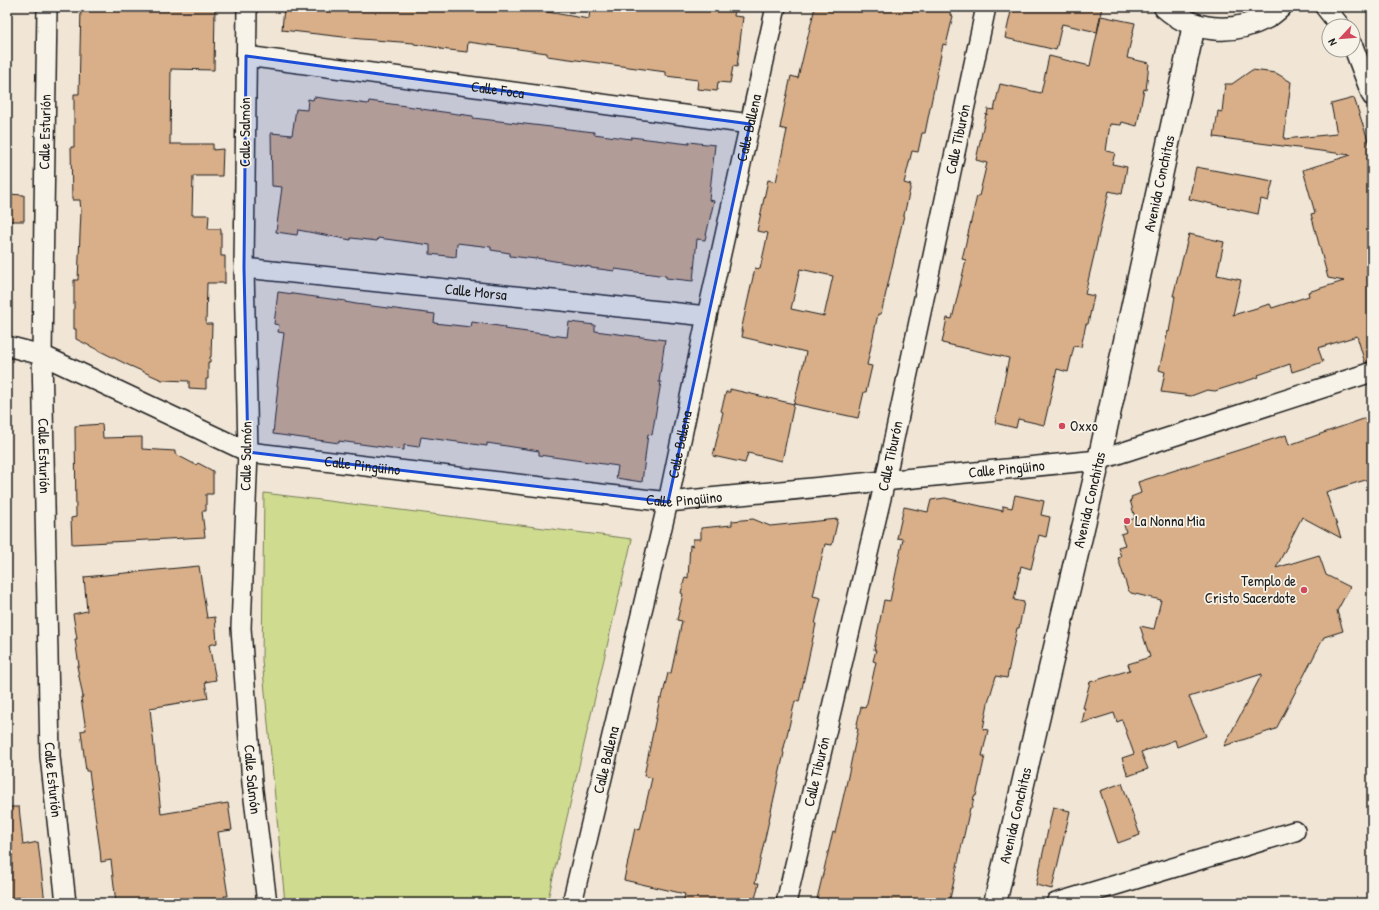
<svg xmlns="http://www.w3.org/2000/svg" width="1379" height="910" font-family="'Patrick Hand',sans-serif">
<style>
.green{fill:#cfdc90;stroke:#767c56}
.building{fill:#d8af89;stroke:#1c1c1c;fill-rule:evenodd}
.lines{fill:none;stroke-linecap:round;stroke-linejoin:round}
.minor-casing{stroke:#1c1c1c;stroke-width:22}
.tertiary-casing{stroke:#1c1c1c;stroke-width:25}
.minor{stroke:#f7f3e8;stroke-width:19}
.tertiary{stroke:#f7f3e8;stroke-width:22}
.marked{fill:#1d4ed8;fill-opacity:0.2;stroke:#1d4ed8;stroke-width:3;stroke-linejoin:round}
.poi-dot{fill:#d1495b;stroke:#f7f3e8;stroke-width:1.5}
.labels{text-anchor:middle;stroke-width:3.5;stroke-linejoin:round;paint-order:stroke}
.street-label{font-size:15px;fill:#1c1c1c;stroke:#f7f3e8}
.poi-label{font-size:15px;fill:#1c1c1c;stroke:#f7f3e8;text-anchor:start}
</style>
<rect width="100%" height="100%" fill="#f1e5d5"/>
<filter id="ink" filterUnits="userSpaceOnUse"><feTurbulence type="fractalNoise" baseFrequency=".025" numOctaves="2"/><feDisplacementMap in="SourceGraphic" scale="8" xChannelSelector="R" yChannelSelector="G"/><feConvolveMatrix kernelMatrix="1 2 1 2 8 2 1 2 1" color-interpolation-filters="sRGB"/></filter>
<g filter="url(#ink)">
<path class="green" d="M264 493 632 539 547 903H285L262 660Z"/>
<path class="building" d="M81 7H215L214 70 171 69 170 144H213V150L223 149 222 176H193L192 215H209L208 229H221V256H225V283H207L206 324H212L211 357H210V362H208V379H206V389L189 388V381L162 380 126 364 76 339V329H74V280H78L81 211 80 200H72L71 147H74V94H79Z
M284 7H541V11L589 19 590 7H735L734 16 743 17 737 67 733 66 730 83 718 82 717 91 697 89 698 80 666 76V72L547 56V53L468 42 467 52 440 49V48L414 44V43L361 39 282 30Z
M815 7H951L950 15 953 16 946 45 943 44 925 133H922L918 152 912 151 904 183 911 185 881 314H878L867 365 872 366 866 392H864L858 418 794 404 806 352 742 337 743 331H741L755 268 760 269 768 233 757 231 768 180 776 182 787 130 780 128 784 108 791 76 798 78ZM800 269 833 276 824 316 791 309Z
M1012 7H1102L1097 32 1062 24 1056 50 1005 38Z
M1101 16 1135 23 1127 58 1149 63 1146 90 1144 89 1137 126 1122 122 1121 125 1110 124 1106 151 1115 153 1112 164 1127 167 1122 194 1109 191 1085 294 1094 296 1088 324H1086L1081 347 1074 346 1068 372 1057 369 1044 425 1018 419 1016 428 995 423 1009 358 942 343 947 318 952 319 966 260 962 259 977 196H979L987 163 976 160 986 114 987 115 988 109 994 110 1000 84 1041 93 1049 56 1090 66Z
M1252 70 1276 73 1291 82 1284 139 1337 134 1331 104 1354 98 1371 149H1372V361L1365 363 1357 336 1318 348 1323 362 1292 372 1290 364 1258 375 1259 377 1215 391 1207 390 1191 396 1161 392 1165 372 1159 370 1168 331 1169 332 1175 296H1173L1189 234 1224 242 1217 275 1241 280 1233 315 1270 304 1272 308 1309 296 1308 292 1344 281 1328 278 1311 214 1315 213 1303 170 1351 155 1214 137 1218 111 1222 112 1225 84H1232Z
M314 97 368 104 369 101 421 108V109L473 116V118L594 132V134L631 139V137L689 144V142L715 145 709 200 714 201 705 240 697 239 693 281 666 278V276L615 269V271L591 268V267L536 258V259L510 256V253L491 250V247L457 243 456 257 430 254V245L378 238 377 241 351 238V240L298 230 297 235 276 232 282 187 272 186 271 133 292 135 296 109 307 110 308 99 313 100Z
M1196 167 1273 181 1268 201 1261 199 1258 214 1189 199Z
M7 194 24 195V221H7Z
M278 292 346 301 345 302 356 304 435 314 434 323 471 327 472 322 505 327 504 329 567 337 569 322 595 325V331L665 340 659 382H661L652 435 648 434 642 482 616 478 618 466 539 455V451L487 443V446L421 437 419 447 404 445V450L339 441V443L273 434 278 386H277L284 333 278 332 279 325 274 324Z
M730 389 794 404 782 461 748 453 745 463 713 456 723 412 721 411 726 392H730Z
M1372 416V478L1326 492 1341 538 1302 517 1276 568 1319 555 1326 575 1350 587 1337 611 1343 631 1324 637 1276 729 1224 746 1262 674 1189 697 1206 736 1177 747 1175 740 1141 752 1148 769 1128 776 1122 758 1134 754 1122 720 1117 722 1114 713 1082 723 1085 708H1083L1090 682 1130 670 1128 664 1150 657 1140 626 1154 629 1161 600 1131 593 1128 590 1118 558 1121 557 1118 547 1125 545 1121 534 1126 532 1124 525 1126 524V522L1135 518 1130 500 1132 499 1131 497 1141 493 1138 482 1286 435 1289 445Z
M102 424 103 438 142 437V449L175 451V454L196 465 198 463 213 471V494H206V511H202L205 537 72 544 71 518 76 517 75 426Z
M1015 495 1044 501 1041 515 1050 517 1046 537 1039 535 1031 569 1021 566 1014 600 1024 602 1019 628H1017L1007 678 996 676 988 703 983 729 988 730 982 756H985L976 796H974L972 808H970L949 903H816L833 832 835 833 847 781 858 729 856 728 861 707 865 708 867 703 876 662 873 661 876 650H874L884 600 890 601 903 539 897 538 904 507 928 512 931 500 945 498 1003 511V506L1012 508Z
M753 519 770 526 838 519 832 545 825 544 813 596 821 598 815 624H816L799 702 795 701 783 752 784 753 755 883H759L754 903H683L685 894 624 880 635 828 640 830 652 778 644 776 660 698H662L668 673H671L682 621 677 620 683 594 681 593 685 577 688 578 690 545 693 546V539H701V528L732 525V521Z
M199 566 207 618 215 617 217 643 209 645 216 680 205 682 208 698 150 708 161 814 228 803 232 830 218 832 228 896H224L226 903H116L111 860 101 862 100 850 89 771H86L81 731 86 730 81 698 83 697 77 666H79L75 639H77L73 614 87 611 84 577Z
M1122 783 1140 835 1118 843 1100 791Z
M7 807H19L23 845 38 842 45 903H25L24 897 7 899Z
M1053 807 1070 811 1052 889 1036 885Z"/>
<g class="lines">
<defs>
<g id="minor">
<path id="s1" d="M47 7 42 355 50 756 66 903"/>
<path id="s2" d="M247 7 244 268 248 452 241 628 252 783 267 903"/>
<path d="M1325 7 1340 26"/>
<path d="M1353 46 1372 96"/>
<path id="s3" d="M246 56 750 124"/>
<path id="s4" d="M244 268 707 316"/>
<path id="s5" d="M7 346 42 355 248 452 668 502 1099 460 1372 372"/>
<path id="s6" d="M572 903 668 502 707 316 776 7"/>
<path id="s7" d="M786 903 885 481 986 7"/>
<path d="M1056 903 1295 831"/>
</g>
<g id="tertiary">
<path d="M1165 7C1193 32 1232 35 1265 18 1270 16 1275 11 1280 7"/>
<path id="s8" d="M995 903 1099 460 1194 25"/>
</g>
</defs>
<use href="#minor" class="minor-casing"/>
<use href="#tertiary" class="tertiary-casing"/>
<use href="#minor" class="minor"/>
<use href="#tertiary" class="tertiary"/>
</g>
</g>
<path class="marked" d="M246 56 750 124 668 502 248 452 244 268Z"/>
<g class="poi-dot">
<circle cx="1062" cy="426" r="4"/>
<circle cx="1127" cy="521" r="4"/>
<circle cx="1304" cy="590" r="4"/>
</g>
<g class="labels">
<g class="street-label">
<text dy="5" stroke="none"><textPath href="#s3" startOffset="254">Calle Foca</textPath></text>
<text dy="5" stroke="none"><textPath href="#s6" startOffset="795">Calle Ballena</textPath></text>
<text transform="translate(45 132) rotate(-89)" y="5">Calle Esturión</text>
<text transform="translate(245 132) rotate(-90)" y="5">Calle Salmón</text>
<text dy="5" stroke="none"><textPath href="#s7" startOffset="783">Calle Tiburón</textPath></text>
<text dy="5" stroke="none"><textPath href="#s8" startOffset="738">Avenida Conchitas</textPath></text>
<text dy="5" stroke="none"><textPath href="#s4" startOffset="233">Calle Morsa</textPath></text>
<text dy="5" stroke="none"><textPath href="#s6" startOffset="471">Calle Ballena</textPath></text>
<text dy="5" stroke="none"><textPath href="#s1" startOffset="449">Calle Esturión</textPath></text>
<text transform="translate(246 456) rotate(-89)" y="5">Calle Salmón</text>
<text dy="5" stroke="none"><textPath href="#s7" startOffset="459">Calle Tiburón</textPath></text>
<text dy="5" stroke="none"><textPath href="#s5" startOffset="379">Calle Pingüino</textPath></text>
<text dy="5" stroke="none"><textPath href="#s5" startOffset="1027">Calle Pingüino</textPath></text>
<text dy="5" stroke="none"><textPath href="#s5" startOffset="703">Calle Pingüino</textPath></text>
<text dy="5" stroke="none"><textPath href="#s8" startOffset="414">Avenida Conchitas</textPath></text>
<text dy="5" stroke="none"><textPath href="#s6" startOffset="147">Calle Ballena</textPath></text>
<text dy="5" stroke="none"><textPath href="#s7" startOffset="135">Calle Tiburón</textPath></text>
<text dy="5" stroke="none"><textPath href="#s1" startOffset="773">Calle Esturión</textPath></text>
<text dy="5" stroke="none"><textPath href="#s2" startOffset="773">Calle Salmón</textPath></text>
<text dy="5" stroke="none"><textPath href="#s8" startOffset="90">Avenida Conchitas</textPath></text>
</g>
<g class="poi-label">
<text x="1070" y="431">Oxxo</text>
<text x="1135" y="526">La Nonna Mia</text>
<text x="1296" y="586" text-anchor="end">Templo de<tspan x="1296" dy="17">Cristo Sacerdote</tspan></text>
</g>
</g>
<rect width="1379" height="910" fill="none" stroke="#f7f3e8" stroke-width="24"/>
<rect x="12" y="12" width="1355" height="886" fill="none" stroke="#1c1c1c" stroke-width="1.5" filter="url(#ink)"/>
<g transform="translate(1341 38) rotate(244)"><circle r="19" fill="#f7f3e8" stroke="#9f9d96"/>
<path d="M0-3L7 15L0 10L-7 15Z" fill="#d1495b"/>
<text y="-6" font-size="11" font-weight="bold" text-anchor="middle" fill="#1c1c1c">N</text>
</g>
</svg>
